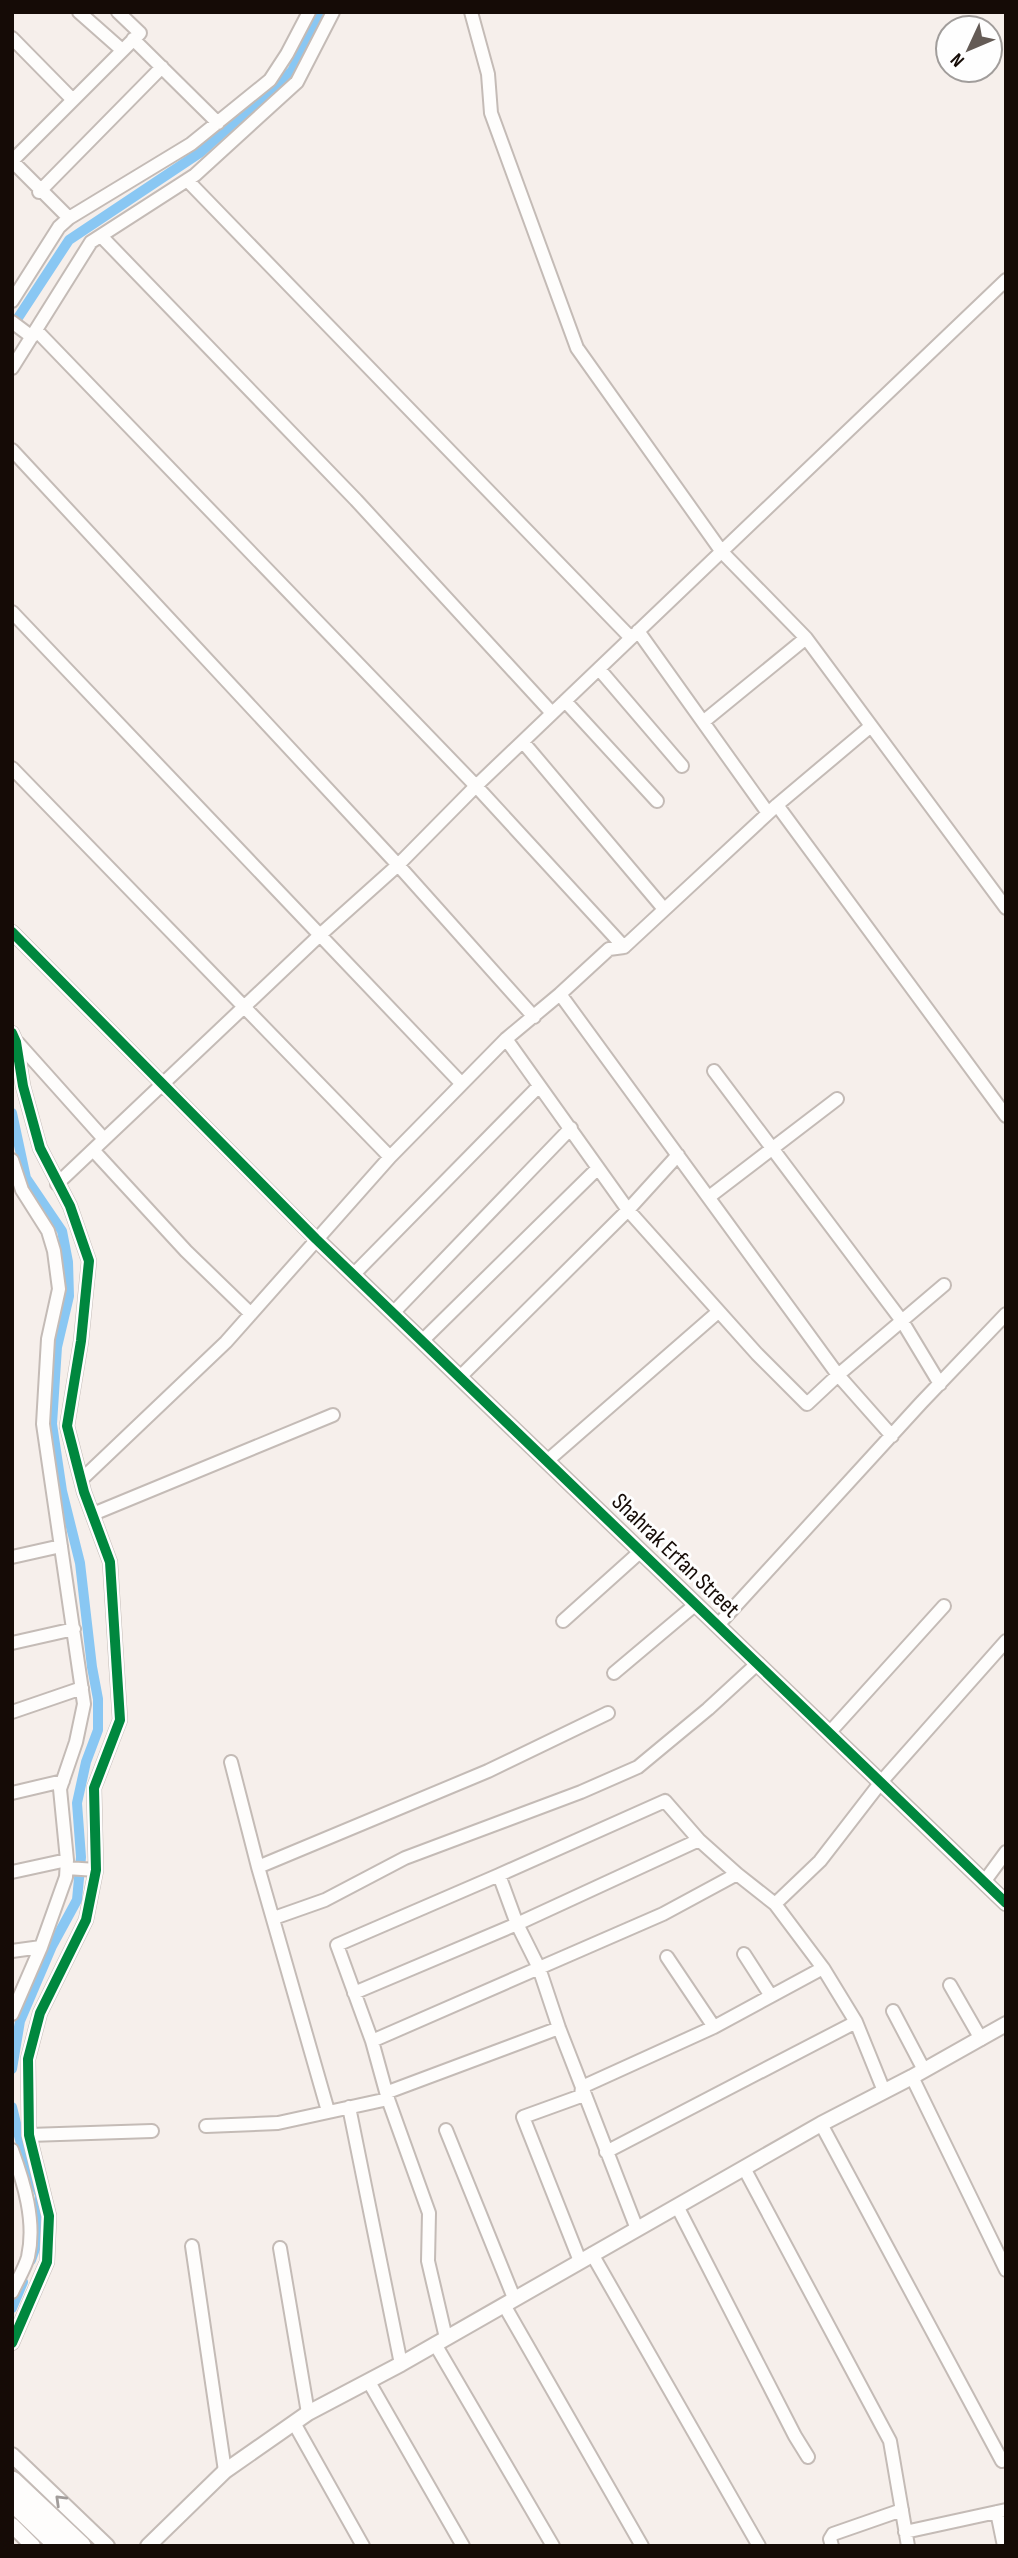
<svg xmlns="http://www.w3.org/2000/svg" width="1018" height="2558" font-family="'Sofia Sans Condensed',sans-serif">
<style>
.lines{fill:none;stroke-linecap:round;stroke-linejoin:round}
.canal{stroke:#89c7f3;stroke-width:10}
.minor-casing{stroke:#c4bbb6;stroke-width:16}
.tertiary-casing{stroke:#c4bbb6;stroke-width:18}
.trunk-casing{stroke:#c4bbb6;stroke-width:23}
.minor{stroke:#fefdfc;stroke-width:12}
.tertiary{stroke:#fefdfc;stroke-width:14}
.trunk{stroke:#fefdfc;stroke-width:19}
.cycleway-casing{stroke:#fefefe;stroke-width:15}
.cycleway{stroke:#00873e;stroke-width:10}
.oneway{stroke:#a19c9a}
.labels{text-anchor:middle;stroke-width:6;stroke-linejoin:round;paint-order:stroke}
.street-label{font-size:24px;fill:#150b06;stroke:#fefefe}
</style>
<rect width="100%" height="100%" fill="#f6efeb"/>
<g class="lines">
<path class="canal" d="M12 327 69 240 201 152 292 71 319 12
M12 1113 26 1178 62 1231 68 1262 69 1296 57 1347 52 1424 62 1491 80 1563 92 1667 98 1699V1730L86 1762 77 1803 81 1857 77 1900 52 1946 20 2021 12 2069
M12 2107 24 2156 40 2195 37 2243 31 2260
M12 2308 23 2282"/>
<defs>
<path id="minor" d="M79 12 122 50
M471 12 488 74 491 113 577 348 722 552 806 638 1006 908
M12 38 72 99
M133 39 218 123
M12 161 140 33 118 12
M12 161 69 218
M187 180 631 638
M39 192 162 67
M101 236 356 500 552 713
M12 301 59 227 69 218 191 144 270 80 287 54 309 12
M12 322 32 337
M36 330 476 786 624 947
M12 368 91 242 195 175 297 82 333 12
M12 450 398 865 534 1017
M12 612 461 1083
M638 631 768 813
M599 669 682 766
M565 701 657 801
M703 722 806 638
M523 742 664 909
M12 768 390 1157
M777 805 1006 1116
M12 932 316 1239
M560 994 838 1375 892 1436
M12 1033 16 1042 23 1086 40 1148 70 1206 89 1261 81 1341 67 1426 84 1492 110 1562 120 1720 94 1788 96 1870 86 1920 40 2013 28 2059 29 2135 49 2216 47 2262 12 2343
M506 1039 628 1210 757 1354 807 1404 838 1375 944 1285
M18 1043 104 1139
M714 1071 902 1321 940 1384
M93 1150 186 1251 251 1314
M12 1160 22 1190 48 1231 54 1251 59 1289 48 1339 43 1424 84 1704 76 1742 60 1789 67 1860 66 1877 41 1947 12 2014
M57 1184 321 934 398 865 476 786 1006 280
M709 1197 837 1099
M353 1275 539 1086
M393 1313 571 1128
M422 1341 598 1168
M460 1377 628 1210 678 1155
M547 1461 718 1312
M81 1480 226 1342 390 1157 506 1039 560 994 609 949 624 947 777 805 871 726
M93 1514 333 1415
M12 1557 61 1546
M563 1621 641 1551
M718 1625 921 1403 1006 1314
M12 1643 74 1629
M614 1673 696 1604
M12 1712 82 1688
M830 1732 944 1606
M231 1762 258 1867 328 2111
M12 1793 63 1781
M258 1867 488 1771 608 1713
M67 1868 96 1870
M12 1872 67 1860
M984 1882 1006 1852
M775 1904 820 1861 881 1782 1006 1641
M274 1918 325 1900 405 1858 581 1792 638 1767 708 1709 758 1663
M12 1951 41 1947
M744 1954 771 1996
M667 1957 714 2027
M950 1985 981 2039
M354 1993 517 1924 499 1875 665 1801 699 1840
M893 2011 924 2070
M372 2041 539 1968 517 1924 699 1840 737 1874
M912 2077 1006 2270
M388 2092 559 2028
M349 2107 401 2364
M821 2124 1002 2461
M206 2126 278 2123 388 2099
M446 2130 514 2298
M29 2135 152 2131
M12 2150C24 2183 36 2221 28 2257 25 2268 17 2281 12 2292
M606 2152 856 2022
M744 2168 890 2441 908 2546
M677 2206 795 2436 808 2457
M637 2229 582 2087 714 2027 823 1968 856 2022 884 2091
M192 2246 225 2471
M280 2248 308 2413
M592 2254 759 2546
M580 2261 523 2117 581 2096 582 2087 559 2028 539 1968 663 1914 737 1874 775 1904 823 1968
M504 2305 642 2546
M446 2338 428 2261 429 2213 388 2099 372 2041 337 1945 499 1875
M435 2344 553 2546
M369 2382 463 2546
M294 2423 363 2546
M997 2512 1004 2546
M905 2532 1006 2510
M832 2546 830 2539 833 2534 902 2510"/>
<path id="tertiary" d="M316 1239 1006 1903
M12 2455 107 2546
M12 2525 33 2546
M148 2546 225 2471 308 2413 401 2364 821 2124 912 2077 1006 2024"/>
<path id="trunk" d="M12 2481 81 2546
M12 2501 59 2546"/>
</defs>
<use href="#minor" class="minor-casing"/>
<use href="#tertiary" class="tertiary-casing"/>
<use href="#trunk" class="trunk-casing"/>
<use href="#minor" class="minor"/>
<use href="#tertiary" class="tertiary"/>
<use href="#trunk" class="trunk"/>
<defs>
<path id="cycleway" d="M12 932 316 1239 1006 1903
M12 1033 16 1042 23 1086 40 1148 70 1206 89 1261 81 1341 67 1426 84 1492 110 1562 120 1720 94 1788 96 1870 86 1920 40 2013 28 2059 29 2135 49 2216 47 2262 12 2343"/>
</defs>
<use href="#cycleway" class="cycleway-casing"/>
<use href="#cycleway" class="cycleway"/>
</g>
<defs><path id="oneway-chevron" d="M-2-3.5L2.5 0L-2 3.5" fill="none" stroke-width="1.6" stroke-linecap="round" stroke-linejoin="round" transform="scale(1.75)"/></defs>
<use class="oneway" href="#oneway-chevron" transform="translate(60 2500) rotate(-136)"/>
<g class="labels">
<g class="street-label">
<text transform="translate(676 1555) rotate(44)" y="8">Shahrak Erfan Street</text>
</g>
</g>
<rect width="1018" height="2558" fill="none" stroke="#150b06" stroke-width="28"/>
<g transform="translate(969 49) rotate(226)"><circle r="33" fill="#fefefe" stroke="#a19d9b" stroke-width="2"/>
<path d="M0-5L12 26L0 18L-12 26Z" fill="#645b56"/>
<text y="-10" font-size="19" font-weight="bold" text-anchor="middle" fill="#150b06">N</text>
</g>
</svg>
